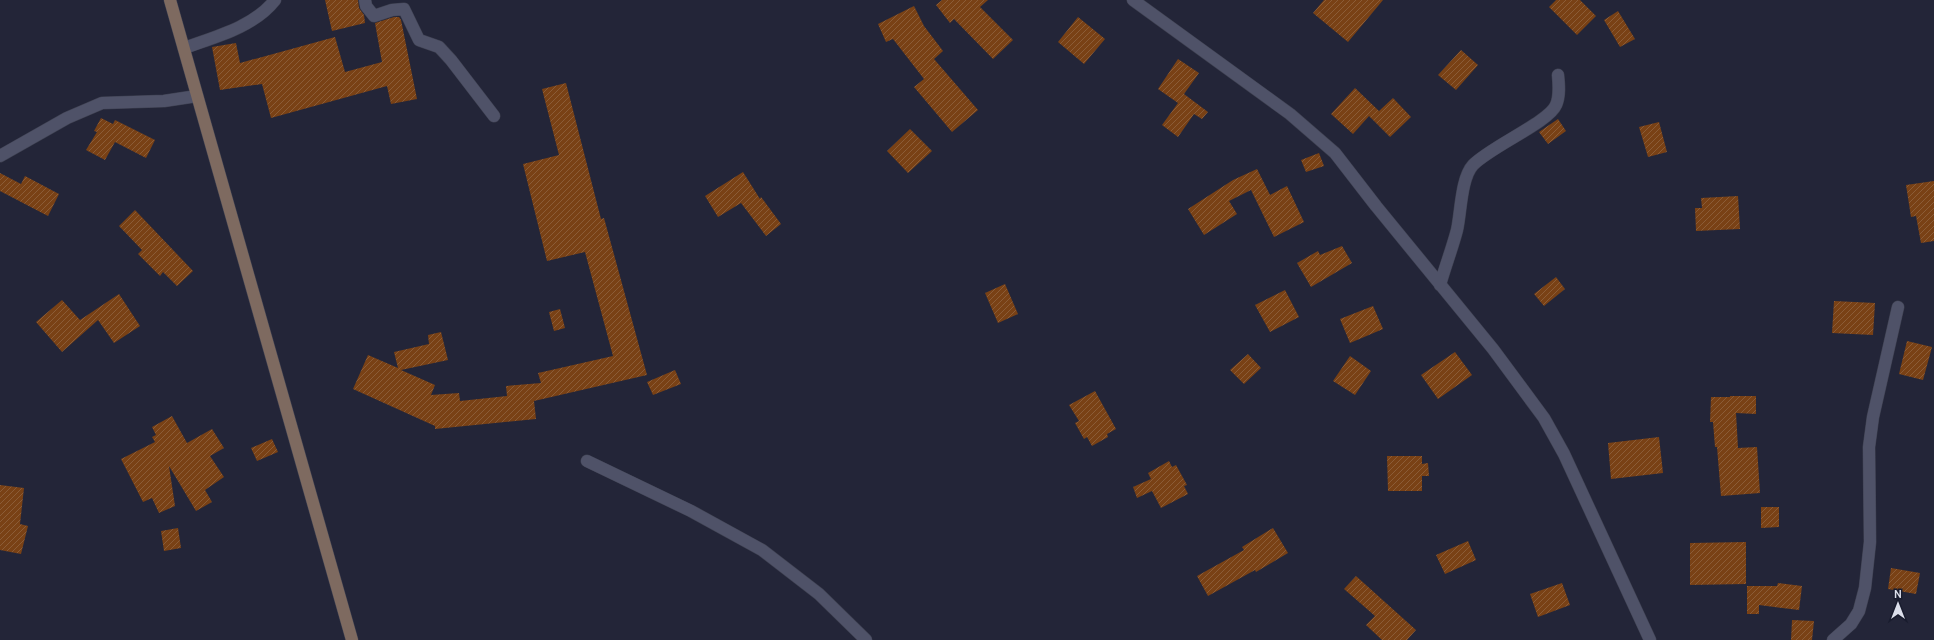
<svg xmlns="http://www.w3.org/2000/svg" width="1934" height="640" font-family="Cabin,sans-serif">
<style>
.building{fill:url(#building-hatch)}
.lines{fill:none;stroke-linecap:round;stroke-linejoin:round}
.street-casing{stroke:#3e4050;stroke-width:13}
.secondary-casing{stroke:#3e4050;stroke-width:13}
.street{stroke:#4f5268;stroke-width:12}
.secondary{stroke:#7e6a60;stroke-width:12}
</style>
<defs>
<pattern id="building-hatch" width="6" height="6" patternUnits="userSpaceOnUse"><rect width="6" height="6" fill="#794115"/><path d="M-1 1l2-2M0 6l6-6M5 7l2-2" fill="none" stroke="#8b5c37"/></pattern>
</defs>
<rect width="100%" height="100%" fill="#232538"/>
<path class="building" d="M325 0H358L359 8 364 15 365 23 332 31Z
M942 0H988L980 7 1013 40 993 59 954 19 950 23 936 5Z
M1324 0H1383L1348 42 1313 13Z
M1556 0H1580L1596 16 1577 35 1549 7Z
M914 6 924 26 943 51 934 59 978 110 952 132 914 87 924 79 893 39 886 42 878 24Z
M1618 11 1635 39 1620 47 1604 20Z
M394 17H399L401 20 417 99 391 104 387 86 271 118 262 84 220 90 212 47 236 43 240 63 335 37 345 72 382 62 375 23Z
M1078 17 1105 39 1084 64 1058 42Z
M1461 50 1478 65 1456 90 1438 75Z
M1178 59 1199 73 1184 94 1208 112 1202 119 1194 114 1178 137 1162 125 1178 103 1158 89Z
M566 83 601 219 604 218 647 375 534 401 536 419 435 429V426L353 389 368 355 398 368 394 352 429 344 428 335 441 332 448 360 401 370 435 385 431 395 459 393 460 401 507 396 506 386 541 383 538 373 613 356 585 252 547 261 523 164 559 155 542 89Z
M1355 88 1379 111 1393 98 1411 117 1390 137 1369 116 1353 134 1331 114Z
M101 118 113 124 115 120 155 140 146 158 115 142 105 160 86 150 97 132 94 131Z
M1558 119 1566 131 1548 144 1539 132Z
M1659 122 1667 152 1648 157 1639 127Z
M910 129 932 151 908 173 887 151Z
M1319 153 1324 166 1306 172 1301 160Z
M1257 169 1270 195 1287 186 1304 222 1274 237 1251 190 1229 201 1237 214 1204 235 1188 209 1233 180Z
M743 172 760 199 761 197 781 224 766 236 741 203 718 217 705 196Z
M0 173 21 184 25 176 59 194 48 216 0 191Z
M1934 181V241L1921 243 1916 216 1911 217 1906 185Z
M1738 196 1740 229 1696 231 1695 208H1702L1701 198Z
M135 210 193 271 177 286 163 272 160 276 138 254 142 250 119 226Z
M1342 246 1352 263 1311 287 1297 263 1318 251 1320 255Z
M1556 277 1565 289 1544 306 1534 294Z
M1005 284 1018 314 998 323 985 293Z
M1285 290 1299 317 1270 332 1255 305Z
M119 294 140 326 114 343 98 320 62 352 36 322 62 300 80 320Z
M1834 301 1875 303 1873 335 1832 333Z
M1373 306 1383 329 1350 343 1340 319Z
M560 309 565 328 554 331 549 312Z
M1907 341 1932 347 1923 380 1899 374Z
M1455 352 1472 375 1438 399 1421 375Z
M1248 354 1261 368 1244 384 1230 370Z
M1350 356 1371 371 1355 395 1333 381Z
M675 370 681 384 653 395 647 382Z
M1095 391 1116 429 1107 434 1108 437 1092 446 1087 437 1084 439 1075 423 1079 421 1069 405Z
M1730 396H1756V414L1736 413 1738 448 1757 447 1760 493 1721 496 1717 447H1715L1713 422H1710L1711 397H1730Z
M172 416 187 443 212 429 224 448 210 456 224 477 205 490 212 502 196 511 169 466 175 506 159 513 152 498 143 502 121 459 155 442 152 437 156 435 152 427Z
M1659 437 1663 473 1611 479 1608 443Z
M272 439 278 452 257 461 251 448Z
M1387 456H1422V464L1428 463 1429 476H1422V491H1388Z
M1169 461 1172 467 1176 465 1187 485 1184 486 1188 494 1161 508 1152 491 1137 498 1133 487 1151 479 1148 473Z
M0 485 24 488 20 524 28 526 21 554 0 550Z
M1761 507H1779V527L1761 528Z
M178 528 181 548 164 551 161 531Z
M1273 528 1288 553 1256 572 1255 570 1208 596 1197 576 1244 550 1242 547Z
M1468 541 1476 560 1445 574 1436 555Z
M1746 542V584L1690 585V543Z
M1891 568 1920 573 1916 594 1888 589Z
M1356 576 1416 630 1407 640H1382L1366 625 1375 616 1344 589Z
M1562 583 1570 605 1538 617 1530 594Z
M1778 583 1802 586 1799 610 1759 605V614H1747V586H1777Z
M1792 620 1814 621 1812 640H1791Z"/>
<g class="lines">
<defs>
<path id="street" d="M365 0 366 6 374 16 392 10 404 9 419 40 439 47 451 60 494 116
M1133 0 1290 114 1335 153 1376 206 1493 349 1544 418 1564 454 1650 640
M184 48C215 37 254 27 275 0
M0 156 67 118 102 103 164 101 197 96
M1440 285C1445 267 1452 249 1457 230 1461 212 1461 178 1473 165 1490 147 1549 122 1556 105 1560 96 1559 85 1558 75
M587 461 691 511 762 550 819 594 866 640
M1833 640 1851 624 1859 611 1865 588 1870 542 1869 447 1873 417 1898 307"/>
<path id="secondary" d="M170 0 352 640"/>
</defs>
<use href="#street" class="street-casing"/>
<use href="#secondary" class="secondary-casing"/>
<use href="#street" class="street"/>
<use href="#secondary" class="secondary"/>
</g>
<g transform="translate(1898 604)" stroke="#191c2e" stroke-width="3" paint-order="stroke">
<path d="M0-3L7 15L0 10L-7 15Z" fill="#dcdfeb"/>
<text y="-6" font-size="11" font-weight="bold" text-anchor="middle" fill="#dcdfeb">N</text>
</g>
</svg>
